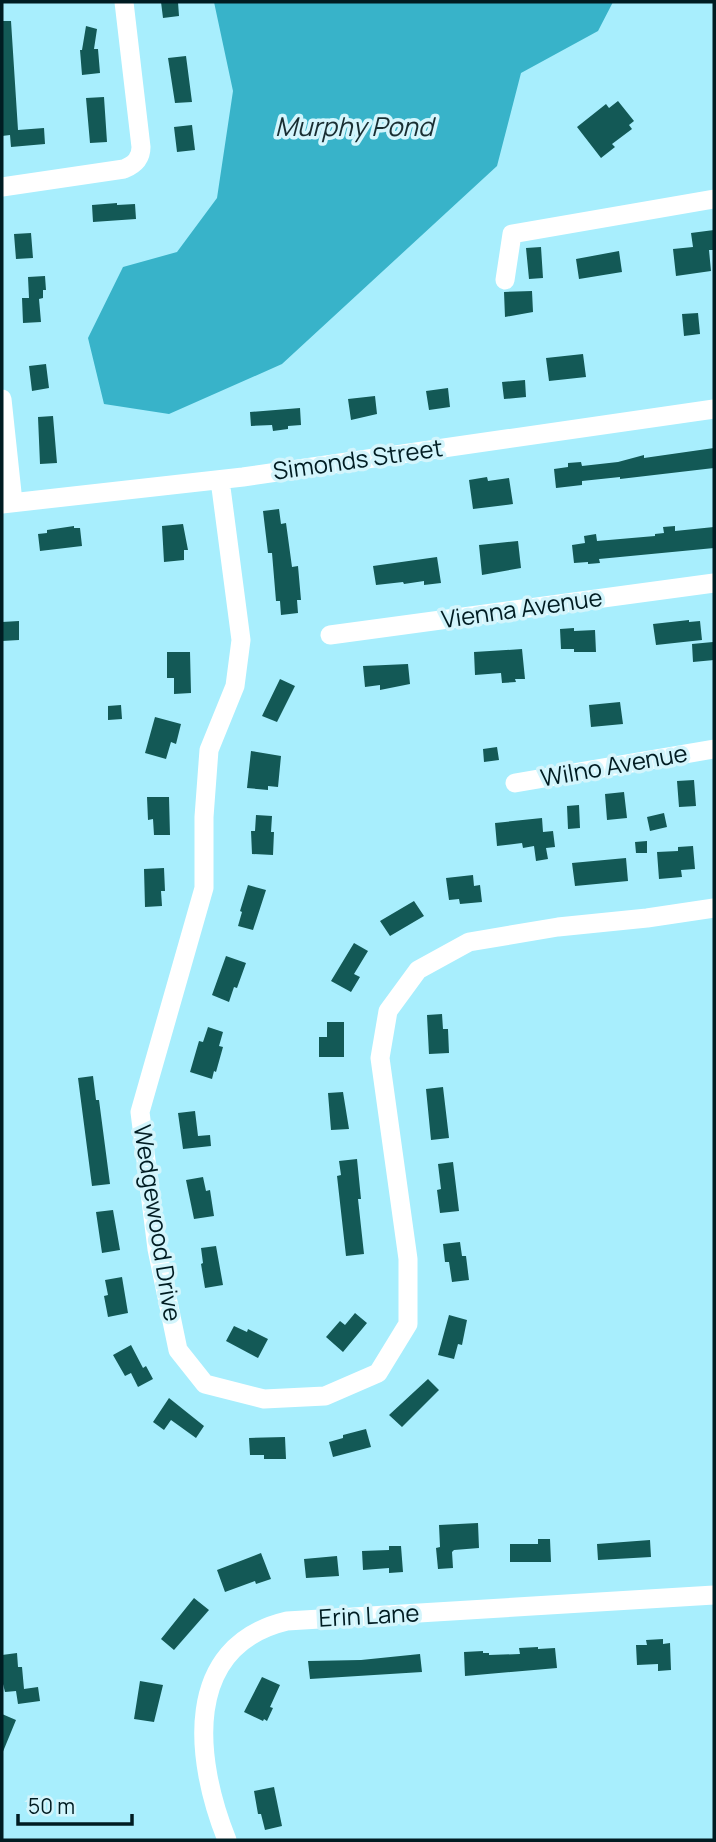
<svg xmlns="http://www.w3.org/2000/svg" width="716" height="1842" font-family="Manrope,sans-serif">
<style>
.water{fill:#38b3c9}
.building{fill:#135956}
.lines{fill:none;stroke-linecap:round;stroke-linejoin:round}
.minor{stroke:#fff;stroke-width:19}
.labels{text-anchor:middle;stroke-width:7;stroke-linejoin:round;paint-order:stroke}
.street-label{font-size:24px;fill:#001c22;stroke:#d3f5fc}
.water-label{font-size:26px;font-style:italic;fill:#192e32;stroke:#d3f5fc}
</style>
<rect width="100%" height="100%" fill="#a8eefd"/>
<path class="water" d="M214 2H613L598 31 521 73 497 166 282 364 169 414 104 404 88 338 123 267 177 252 217 198 233 91Z"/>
<path class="building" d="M161 2H178L179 16 163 18Z
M2 21H11L18 130 44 128 45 144 11 147 10 135 2 136Z
M86 26 97 29 94 49H98L100 73 82 75 80 50H82Z
M186 56 192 102 175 103 168 58Z
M104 97 107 142 90 143 86 98Z
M618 101 634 121 629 125 632 129 612 144 615 147 601 158 577 127 606 104 609 108Z
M192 125 195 150 177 152 174 127Z
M117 203V205L135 204 136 219 93 222 92 205Z
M714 230V250H709L711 271 676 276 673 249 693 247 691 233Z
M31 233 33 258 16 259 14 234Z
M541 247 543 278 529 279 526 248Z
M619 251 622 272 579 279 576 259Z
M45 276 46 290H43V298L39 299 41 322 23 323 22 298H29L28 277Z
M532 291 533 312 505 317 504 292Z
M698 313 700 334 684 336 682 314Z
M583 354 586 377 549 381 546 358Z
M46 364 49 388 32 391 29 366Z
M525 380 526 397 504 399 502 382Z
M448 388 450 407 429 410 426 391Z
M375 396 377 414 351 420 348 399Z
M300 408 301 425 288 426V429L273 431 272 425 251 426 250 412Z
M53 416 57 463 40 464 38 417Z
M714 448V468L620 479V477L582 481V485L556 488 554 469 568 467V463L581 462 582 466 618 462 644 455V458Z
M487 477 488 481 509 478 513 504 473 509 469 480Z
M279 509 281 524 286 523 292 567 298 566 301 600H297L298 613 281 615 280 601H276L272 553H268L263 511Z
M183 524 188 550H184V560L164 562 162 526Z
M74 526V528H80L82 546 40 551 38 534 47 533V530Z
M675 526V531L714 527V548L599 559 600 563 588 564V562L574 563 572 545 585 543 584 536 596 534 597 541 655 536V534L664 533 663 527Z
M518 541 521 568 482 575 479 545Z
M437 557 441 583 424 585V581L404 584 403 582 376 585 373 566Z
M689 620V622L700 621 702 640 656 645 653 624Z
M19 621V640L2 641V622Z
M574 628V631L595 630 596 652H574V649H561L560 629Z
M713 642 714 660 693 662 692 644Z
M522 649 525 679H515L516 682 502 683 501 673 475 675 474 652Z
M167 652H190L191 693 174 694V678H167Z
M408 664 410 684 380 690V685L365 687 363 666Z
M280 679 295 686 277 722 262 716Z
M620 702 623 724 591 727 589 705Z
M121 705 122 719 108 720V706Z
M155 717 181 724 176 744 171 742 166 759 145 753Z
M497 747 499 760 484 762 483 749Z
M251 751 281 756 278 787 268 786V790L247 788Z
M694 780 696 806 679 807 677 781Z
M624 792 627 818 607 820 605 794Z
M147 797H169L170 835H154L153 819 148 820Z
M579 805 580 828 568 829 567 806Z
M664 813 667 827 650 831 647 817Z
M256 815 272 816 271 832H274L273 855 252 854 251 831H255Z
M542 818 543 832 553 831 555 847 546 848 548 859 536 861 534 846 523 848 522 843 497 846 495 823Z
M647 841V853H636L635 842Z
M693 846 695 869 681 870 682 877 659 879 657 852 678 851V847Z
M626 858 628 881 575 886 572 863Z
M164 868 165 891H161L162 906 145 907 144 869Z
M473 875 474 886 480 885 482 902 460 904 459 899 449 900 446 878Z
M248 885 266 890 253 930 238 926 242 912 240 911Z
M414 901 424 916 390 936 380 921Z
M354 943 368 951 354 974 360 977 351 992 331 981Z
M226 956 246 963 237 988 234 987 229 1002 212 995Z
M442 1014 443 1029H448L449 1053 429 1054 427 1015Z
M327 1022H344V1057H319V1037H327Z
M208 1027 223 1032 219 1046 223 1047 216 1072 214 1071 212 1079 190 1072 199 1041 203 1042Z
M93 1076 96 1100H99L110 1184 92 1186 78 1078Z
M443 1087 449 1138 431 1140 426 1089Z
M343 1092 349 1129 331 1130 328 1093Z
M195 1111 198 1136 210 1135 211 1146 183 1149 178 1113Z
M357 1159 361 1199H358L364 1254 346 1256 337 1176 341 1175 339 1161Z
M453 1162 459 1211 440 1213 437 1190 441 1189 438 1164Z
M203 1177 206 1191 210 1190 214 1216 194 1219 186 1180Z
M113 1210 120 1250 102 1253 96 1212Z
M460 1242 462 1256H466L469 1280 452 1282 449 1262H445L443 1244Z
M216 1246 223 1285 205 1288 201 1264 203 1263 201 1248Z
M122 1277 128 1313 108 1317 104 1296 108 1295 105 1280Z
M355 1313 367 1323 343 1352 326 1337 340 1321 345 1325Z
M449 1315 467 1320 462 1345 458 1344 454 1359 438 1355Z
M234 1326 247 1332 248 1329 268 1339 258 1358 226 1341Z
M131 1345 143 1368 146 1366 153 1379 138 1387 131 1373 125 1376 113 1355Z
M428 1379 439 1390 402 1427 389 1415Z
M169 1398 204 1426 196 1438 171 1420 164 1430 153 1422Z
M366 1429 371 1447 333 1457 329 1442 343 1438V1435Z
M285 1437 286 1459H264V1455H250L249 1438Z
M478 1523 479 1548 454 1550 452 1552 453 1568 438 1569 436 1548 440 1547 439 1525Z
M538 1539H550L551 1562H510V1544H538Z
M650 1540 651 1557 598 1560 597 1544Z
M389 1546H401L403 1572 389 1573V1568L363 1570 362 1551 389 1550Z
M261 1553 271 1579 256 1584 255 1581 225 1592 217 1570Z
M337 1556 339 1576 306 1578 304 1559Z
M194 1598 209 1610 174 1650 161 1639Z
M663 1639V1644L670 1643 671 1670 658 1671V1664L637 1665 636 1645H647L646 1640Z
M538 1647V1649L555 1648 557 1668 465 1676 464 1652 483 1651V1653H489V1655L520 1654 519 1648Z
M17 1653 18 1667H22L24 1689 38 1687 40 1701 18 1704 16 1691 5 1692 2 1680V1655Z
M420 1654 422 1672 310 1679 308 1661 361 1660Z
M262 1677 280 1685 270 1707 273 1708 267 1721 264 1719 263 1721 244 1712Z
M140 1681 163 1685 154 1722 134 1719Z
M2 1714 16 1720 2 1754Z
M274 1787 282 1826 265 1830 261 1814H258L254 1791Z"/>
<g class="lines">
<path class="minor" d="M2 187 124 169C134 165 141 159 141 147L124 2
M505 280 512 234 714 199
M2 399 13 502
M220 480 241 640 235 686 209 750 204 817V888L140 1112 157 1249 178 1350 205 1384 264 1399 325 1396 378 1373 408 1324V1259L380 1058 388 1011 418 970 469 942 558 927 647 918 714 908
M2 504 243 477 714 409
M330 635 714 583
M515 783 714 749
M227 1840C195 1761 181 1646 287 1621L714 1595"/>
</g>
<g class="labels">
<g class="street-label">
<text transform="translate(358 460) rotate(-8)" y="8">Simonds Street</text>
<text transform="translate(522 609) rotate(-8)" y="8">Vienna Avenue</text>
<text transform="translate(614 766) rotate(-10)" y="8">Wilno Avenue</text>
<text transform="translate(157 1223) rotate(81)" y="8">Wedgewood Drive</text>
<text transform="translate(369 1616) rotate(-3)" y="8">Erin Lane</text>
</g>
<g class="water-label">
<text x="354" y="136">Murphy Pond</text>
</g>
</g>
<rect width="716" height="1842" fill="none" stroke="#001c22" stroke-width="7"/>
<path d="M18 1814v10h114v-10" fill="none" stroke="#001c22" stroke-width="3.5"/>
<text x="28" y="1814" font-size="21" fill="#001c22" stroke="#d3f5fc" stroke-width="5" paint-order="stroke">50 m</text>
</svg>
